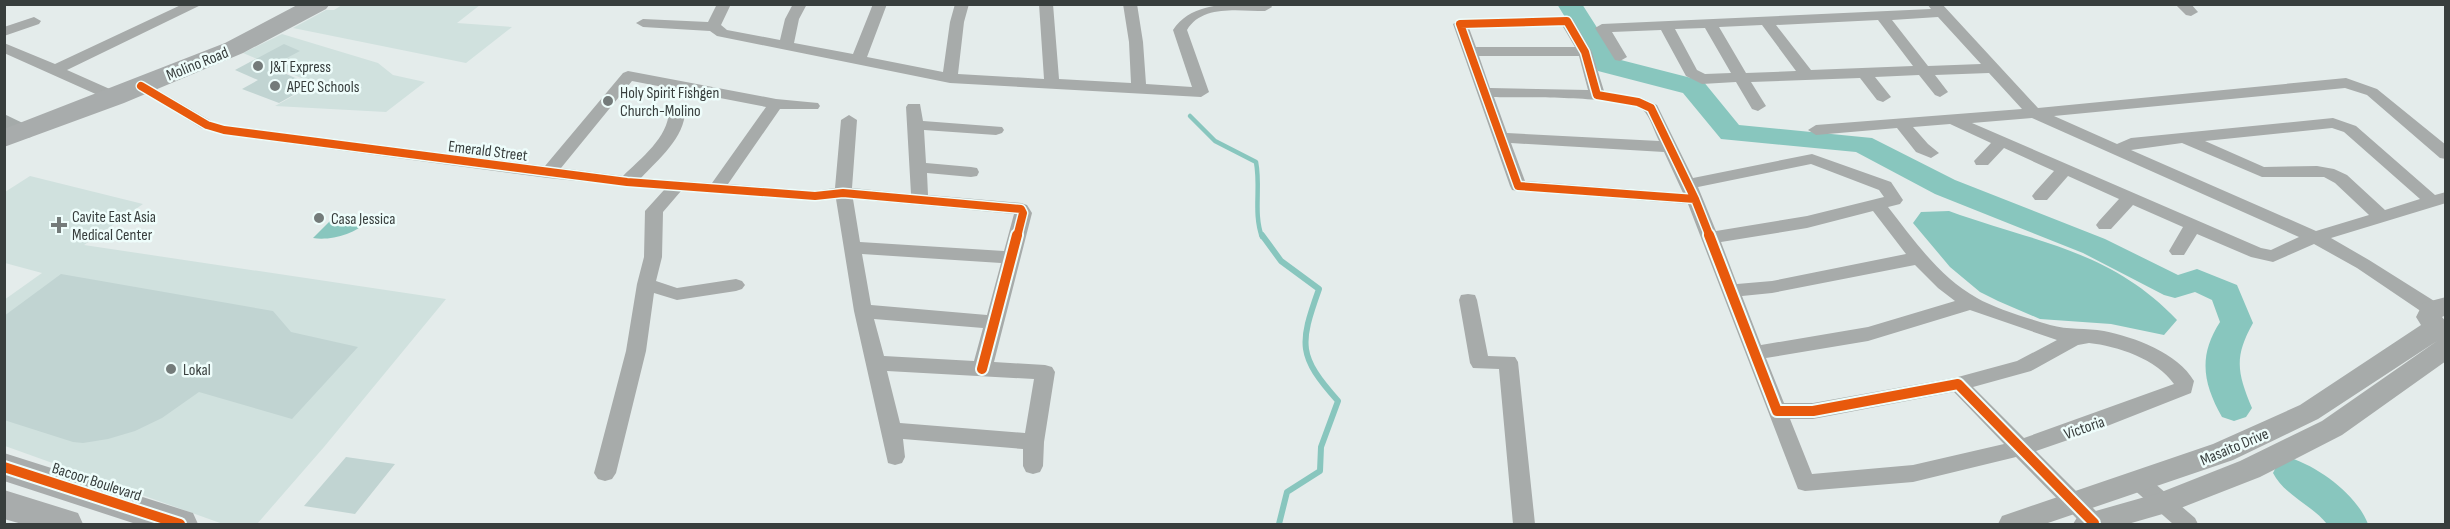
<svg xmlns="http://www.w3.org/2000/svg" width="2450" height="529" font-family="'Sofia Sans Condensed',sans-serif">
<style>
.built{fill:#d0e1de}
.water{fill:#88c6be}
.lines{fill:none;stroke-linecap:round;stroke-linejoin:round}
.stream-far1{stroke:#88c6be;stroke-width:4.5}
.stream{stroke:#88c6be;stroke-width:6}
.river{fill:#88c6be;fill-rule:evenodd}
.building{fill:#c1d4d2}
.minor{fill:#a7abaa;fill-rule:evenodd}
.tertiary{fill:#a7abaa;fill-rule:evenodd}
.secondary{fill:#a4aaa9;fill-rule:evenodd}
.primary{fill:#a8acac;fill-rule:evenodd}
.cycleway-far1-casing{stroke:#eefdfb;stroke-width:11}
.cycleway-casing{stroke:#eefdfb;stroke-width:14}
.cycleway-far1{stroke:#e8590c;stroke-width:8}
.cycleway{stroke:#e8590c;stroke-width:10}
.poi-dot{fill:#747b7a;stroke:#eefdfb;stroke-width:2}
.labels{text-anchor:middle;stroke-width:5;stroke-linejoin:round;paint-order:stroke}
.street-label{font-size:16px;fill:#383e3d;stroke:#eefdfb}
.poi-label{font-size:16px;fill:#383e3d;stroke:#eefdfb;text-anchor:start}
</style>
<rect width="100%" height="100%" fill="#e4eceb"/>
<path class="built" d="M342 5H480L457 23 512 27 466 63 293 28 326 10H334Z
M282 34 378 63 393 75 425 82 386 112 275 106 315 84 243 53Z
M30 176 143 204 84 245 446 299 324 447 257 524H223L5 446 4 300 42 273 5 263V192Z"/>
<path class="water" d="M1949 211C2034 242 2111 250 2177 320L2164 335 2111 324 2040 319 1998 301 1980 292 1950 267 1913 223 1921 212Z
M334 217 367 221C356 234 330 241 313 238Z"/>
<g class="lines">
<path class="stream-far1" d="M1190 116 1215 141 1256 162C1261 187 1253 213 1262 237"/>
<path class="stream" d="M1262 235 1281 261 1319 289C1299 345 1298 356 1338 401L1321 447 1320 471 1287 492 1279 524"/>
<path class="river" d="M1557 4H1582L1617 59 1703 81 1739 125 1872 138 1955 180 2105 239 2178 275 2197 269 2237 285 2253 323C2234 357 2237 372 2252 408L2246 417 2234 421 2222 417C2203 383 2198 356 2220 322L2212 300 2195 292 2175 298 2164 295 2083 253 1935 194 1856 152 1721 139 1683 93 1598 71Z
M2291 458C2320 468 2357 495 2368 524H2327C2312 505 2284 495 2273 473L2278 463Z"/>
</g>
<path class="building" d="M284 44 300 51 270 67 307 83 291 91 297 93 279 103 242 89 258 80 235 70Z
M61 274 273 311 291 332 358 347 292 419 199 392 162 418 135 431 108 439 83 443 73 442 4 420V316Z
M346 457 395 464 355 514 304 506Z"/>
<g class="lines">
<path class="minor" d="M183 4H203L67 70 121 94 123 97 121 100H109L4 53V43L55 64Z
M717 4H731L721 25 727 30 780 40 785 19 793 4H807L799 19 794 43 853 54 873 4H887L867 57 943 72 950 22 955 4H969L964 22 958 74 1044 79 1039 4H1053L1059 79 1131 83 1129 42 1123 4H1137L1143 42 1146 84 1192 87 1173 30C1193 0 1235 4 1270 4L1272 7 1265 11C1240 11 1202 4 1187 30L1209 92 1201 97 950 83 717 36 710 31 643 27 636 23 643 19 708 22Z
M1927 4H1942L2038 108 2346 78 2377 89 2446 145V159L2440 158 2367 95 2345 88 2054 116 2117 144 2131 138 2333 118 2356 126 2435 195 2446 192V203L2331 238 2369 260 2439 304 2441 309 2439 314 2432 316 2425 314 2357 268 2314 244 2273 262 2251 257 2197 234 2184 255H2172L2169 251 2183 227 2133 205 2111 229H2099L2096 225 2099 221 2119 199 2068 176 2047 200H2035L2032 196 2035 192 2054 171 2004 148 1988 165H1976L1974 161 1991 143 1950 124 1913 127 1928 144 1939 153 1931 158 1916 152 1897 128 1816 135 1808 130 1816 125 2022 109 1989 73 1935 75 1948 92 1940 97 1935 95 1919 75 1875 77 1891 97 1883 102 1877 100 1860 78 1751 82 1766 106 1758 111 1752 109 1736 82 1702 84 1686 76 1661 30 1612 32 1627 57 1620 61 1615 60 1595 28 1602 24 1931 9ZM1938 17 1981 64 1928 66 1892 20ZM1878 20 1913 66 1811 70 1776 25ZM1762 25 1796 71 1746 73 1719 27ZM1705 28 1731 73 1705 74 1697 70 1675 29ZM2032 118 2299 237 2271 250 2261 248 1972 123ZM2332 128 2344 132 2420 199 2385 210 2347 175 2334 169 2317 166 2264 167 2205 141ZM2182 143 2262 177H2324L2335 183 2369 215 2316 231 2131 150Z
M2175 4H2191L2198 12 2191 16 2186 15Z
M34 17 41 21 39 24 4 36V27Z
M1567 17 1572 18 1592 52 1604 91 1644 99 1657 105 1693 178 1812 154 1891 182 1903 200 1900 204 1888 207C1914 240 1939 277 1977 298 1994 308 2030 319 2050 325 2068 330 2086 328 2104 331 2134 337 2178 353 2194 381L2191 393 2097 430 2036 451 2102 517 2104 524H2082L2016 457 1913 482 1805 491 1798 489 1688 204 1518 191 1512 190 1510 186 1453 24 1460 20ZM1562 25 1575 47H1476L1469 28ZM1479 56H1579L1588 90 1490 88ZM1494 97C1519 98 1631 95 1645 112 1651 120 1655 133 1659 141L1507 133ZM1511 143 1664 152 1683 193 1525 181ZM1811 164 1879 190 1884 197 1807 216 1716 231 1698 187ZM1873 211 1906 254 1772 281 1737 284 1721 242 1807 228ZM1915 265 1938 288 1955 301 1868 327 1761 345 1742 296 1772 293ZM1970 310 2057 340 2017 361 1958 377 1813 403H1784L1766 358 1868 341ZM2089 343C2117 346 2157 359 2174 384L2024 438 1973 387 2031 371 2078 345ZM1954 392 2004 444 1913 465 1812 474 1790 419H1813Z
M628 71 776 99 818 103 820 106 818 109H780L728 184 815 191 835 188 841 120 849 115 857 120 852 188 911 194 906 107 908 104H920L923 121 1002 127 1004 130 1002 133 996 135 924 130 926 163 971 167 977 168 979 172 977 176 971 177 927 173 928 195 1021 203 1027 205 1032 213 994 362 1045 365 1052 367 1055 372 1044 442 1043 466 1040 472 1033 474 1026 472 1023 466V449L903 439 905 457 902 463 895 465 888 463 854 311 836 199 815 201 681 191 663 212 662 257 656 281 677 288 736 279 742 281 745 285 742 289 736 291 677 300 654 293 646 351 616 473 612 479 605 481 598 479 594 473 626 351 637 284 644 257 645 211 664 190 548 178 224 135 201 128 133 86 141 81 146 83 213 122 225 125 545 166 623 73ZM632 81 766 107 712 183 641 178C658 160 685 137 685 111L677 106 669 111C668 138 641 158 623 176L561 168ZM853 199 1014 214 1004 251 860 242ZM862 254 1001 263 987 315 871 305ZM874 319 983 328 974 361 884 356ZM887 371 1034 379 1025 433 900 423Z
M1468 294 1475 295 1477 300 1488 356 1515 357 1518 362 1535 524H1513L1499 369 1473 368 1470 363 1459 300 1461 295Z
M2139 474 2146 476 2195 518 2198 524H2173L2132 488 2128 482 2132 476Z"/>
<path class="tertiary" d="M2446 297V315L2442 317 2446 322V361L2342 435 2260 477 2173 511 2128 524H2073L2078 516 2159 493 2240 461 2322 421 2437 341 2318 419 2233 460 2045 524H1998L2002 516 2213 444 2300 405 2421 325 2416 317 2423 303Z"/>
<path class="secondary" d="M4 114 31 127 34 132 31 137 22 139 4 132Z"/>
<path class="primary" d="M299 4H330L326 9 243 53 124 103 4 147V129L225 43Z
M4 453 193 513 198 524H136L4 481Z
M4 490 78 513 83 524H22L4 519Z"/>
<defs>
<path id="cycleway-far1" d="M1567 21 1585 52 1597 95 1638 102 1651 108 1695 199 1518 186 1460 24Z
M141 86 207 125 224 130 627 182 815 196 843 193 1021 209 1023 213 1017 237
M1695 199 1710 237"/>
<path id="cycleway" d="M1709 235 1777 411H1813L1958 384 2094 523
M982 369 1017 235
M4 467 180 524"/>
</defs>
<use href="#cycleway-far1" class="cycleway-far1-casing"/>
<use href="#cycleway" class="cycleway-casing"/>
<use href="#cycleway-far1" class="cycleway-far1"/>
<use href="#cycleway" class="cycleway"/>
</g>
<g class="poi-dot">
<circle cx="258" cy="66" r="6"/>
<circle cx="275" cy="86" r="6"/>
<circle cx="608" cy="101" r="6"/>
<circle cx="319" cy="218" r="6"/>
<path d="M56 216h6v6h6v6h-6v6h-6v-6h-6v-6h6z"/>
<circle cx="171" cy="369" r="6"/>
</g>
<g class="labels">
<g class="street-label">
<text transform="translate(197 63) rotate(-22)" y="6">Molino Road</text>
<text transform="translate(488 150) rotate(7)" y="6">Emerald Street</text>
<text transform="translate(2084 427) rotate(-19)" y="6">Victoria</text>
<text transform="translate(2234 446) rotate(-23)" y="6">Masaito Drive</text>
<text transform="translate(97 481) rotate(18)" y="6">Bacoor Boulevard</text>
</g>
<g class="poi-label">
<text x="270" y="72">J&amp;T Express</text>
<text x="287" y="92">APEC Schools</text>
<text x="620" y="98">Holy Spirit Fishgen<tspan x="620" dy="18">Church-Molino</tspan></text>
<text x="72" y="222">Cavite East Asia<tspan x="72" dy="18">Medical Center</tspan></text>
<text x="331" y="224">Casa Jessica</text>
<text x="183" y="375">Lokal</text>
</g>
</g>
<rect width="2450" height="529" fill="none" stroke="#383e3d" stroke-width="12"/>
</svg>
